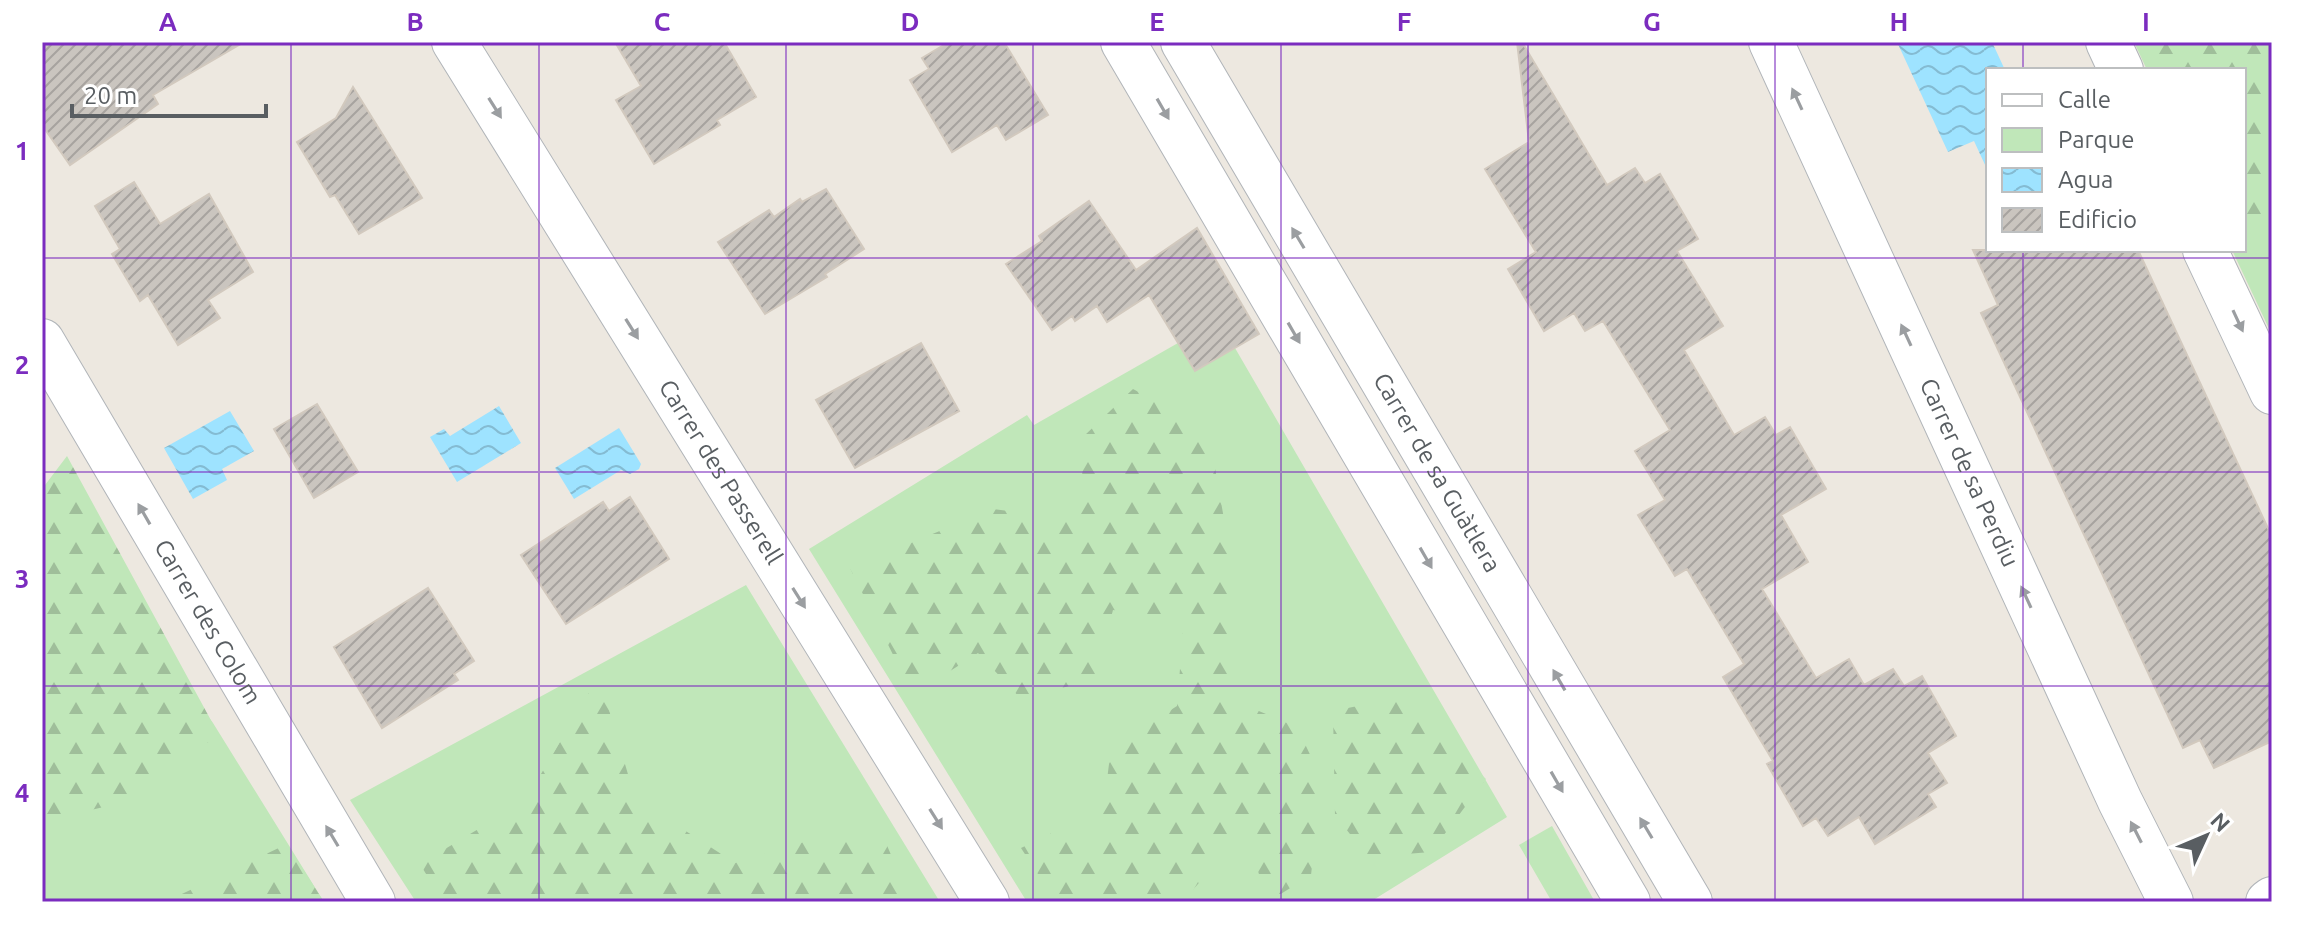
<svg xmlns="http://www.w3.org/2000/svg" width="2314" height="944" font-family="Ubuntu,sans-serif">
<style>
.green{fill:#c0e7b9}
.forest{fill:url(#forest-firs)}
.water{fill:url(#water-waves)}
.building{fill:url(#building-hatch);stroke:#d2c9be;stroke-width:2}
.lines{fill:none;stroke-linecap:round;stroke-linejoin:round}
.minor-casing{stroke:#b1b5b9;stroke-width:46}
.tertiary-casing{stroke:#b1b5b9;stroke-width:46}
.minor{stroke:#fff;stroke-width:44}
.tertiary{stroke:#fff;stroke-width:44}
.oneway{fill:#9b9ea1}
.grid{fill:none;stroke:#7b2cbf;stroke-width:2;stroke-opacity:0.55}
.labels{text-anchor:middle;stroke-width:6;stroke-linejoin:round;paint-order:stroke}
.street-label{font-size:24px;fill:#595e62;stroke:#fff}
.neatline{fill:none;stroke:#7b2cbf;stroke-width:3}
.grid-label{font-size:26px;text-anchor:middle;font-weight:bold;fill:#7b2cbf}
</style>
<defs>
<pattern id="forest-firs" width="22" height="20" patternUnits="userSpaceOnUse" patternTransform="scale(2)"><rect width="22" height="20" fill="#c0e7b9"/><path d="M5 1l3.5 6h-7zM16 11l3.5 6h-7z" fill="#9fbe9a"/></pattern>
<pattern id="water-waves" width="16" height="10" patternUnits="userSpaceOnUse" patternTransform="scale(2)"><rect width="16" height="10" fill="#9ee3ff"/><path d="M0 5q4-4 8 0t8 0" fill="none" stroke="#84bbd2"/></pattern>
<pattern id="building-hatch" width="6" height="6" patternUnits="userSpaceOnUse" patternTransform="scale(2)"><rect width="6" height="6" fill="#cac5bf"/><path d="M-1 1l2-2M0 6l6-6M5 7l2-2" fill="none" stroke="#a7a39f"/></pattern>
</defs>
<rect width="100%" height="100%" fill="#ede8e0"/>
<path class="green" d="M2134 42H2272V335L2232 250H2244V70H2147Z
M1178 343 1195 371 1235 348 1507 817 1370 902H1027L809 549 1027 415 1034 425Z
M42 489 213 723 324 902H42Z
M746 585 940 902H416L350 800Z
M1552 826 1595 902H1552L1519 845Z"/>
<path class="forest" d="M2149 42H2272V227L2244 229V70H2162Z
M1133 389 1189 419 1214 462 1231 559 1230 699 1297 727 1322 780 1311 875 1268 902 1245 831 1182 902H1056L1021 848 1054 832 1098 852 1111 748 1177 706 1184 619 1113 610 1094 680 1020 698 978 653 913 695 850 568 993 509 1080 520 1084 436Z
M67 456 219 735 116 804 66 816 42 843V489Z
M599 676 635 798 735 863 820 837 882 834 911 901 443 902 420 864 525 801Z
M1417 694 1443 738 1486 779 1431 852 1368 857 1335 815 1333 711Z
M287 844 324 902H165Z"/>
<path class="water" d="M1897 42H1992L2005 70H1988V166L1986 167 1974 141 1948 152Z
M499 406 521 443 457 482 430 437 444 429 450 436Z
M230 411 254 451 222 469 227 480 193 499 164 448Z
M619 428 641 464 639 469 630 474 621 470 574 499 555 468Z"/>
<path class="building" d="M42 42H244L153 95 158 104 70 165 42 125Z
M615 42H724L756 97 717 120 720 125 654 164 616 100 641 86Z
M949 42H1004L1048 115 1006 140 997 125 952 152 910 80 929 69 922 58Z
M1517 42H1522L1607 185 1635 168 1645 183 1660 174 1698 239 1677 251 1723 326 1684 350 1734 435 1765 417 1776 435 1790 427 1826 489 1781 515 1808 562 1762 589 1816 678 1849 659 1864 685 1893 669 1904 686 1922 676 1956 736 1928 753 1947 783 1928 794 1936 807 1875 844 1859 817 1828 836 1816 818 1803 826 1767 764 1773 761 1723 677 1744 664 1687 569 1675 576 1638 515 1665 500 1635 451 1670 430 1603 321 1585 331 1574 313 1544 331 1508 269 1536 252 1485 169 1529 142Z
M353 87 422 198 359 234 335 195 330 197 297 142 336 118Z
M134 182 160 224 209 194 253 272 208 300 220 318 178 345 148 295 140 301 112 254 120 249 95 206Z
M826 189 864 249 825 274 827 277 765 314 718 242 769 210 774 217 800 199 802 202Z
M1089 201 1136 270 1197 228 1259 334 1195 371 1149 295 1107 322 1097 306 1075 321 1072 316 1052 330 1006 264 1042 241 1039 236Z
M1973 250H2138L2272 537V741L2214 768 2200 740 2183 748 1981 313 1998 305Z
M921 343 959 411 855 468 816 400Z
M317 404 358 472 314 498 274 429Z
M630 497 669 559 566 624 521 555 603 502 609 511Z
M428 588 474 661 454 674 458 680 382 728 334 647Z"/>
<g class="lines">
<defs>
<g id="minor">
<path id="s1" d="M454 42 987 902"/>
<path id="s2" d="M1771 42 2120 801 2171 902"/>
<path d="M2108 42 2121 70"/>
<path d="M2205 250 2272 392"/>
<path id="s3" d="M42 341 373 902"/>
<path d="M2268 902 2272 899"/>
</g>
<g id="tertiary">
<path d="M1123 42 1628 902"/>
<path id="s4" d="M1183 42 1690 902"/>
</g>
</defs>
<use href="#minor" class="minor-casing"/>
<use href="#tertiary" class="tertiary-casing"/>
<use href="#minor" class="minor"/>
<use href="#tertiary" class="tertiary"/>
</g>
<defs><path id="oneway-solid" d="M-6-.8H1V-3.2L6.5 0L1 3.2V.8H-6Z" transform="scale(2)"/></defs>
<g class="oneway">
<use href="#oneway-solid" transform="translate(1797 99) rotate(-115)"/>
<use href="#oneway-solid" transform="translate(495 108) rotate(58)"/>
<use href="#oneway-solid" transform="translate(1163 109) rotate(60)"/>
<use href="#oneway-solid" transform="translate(1298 238) rotate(-121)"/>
<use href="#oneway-solid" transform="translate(2238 321) rotate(65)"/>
<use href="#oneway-solid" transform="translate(632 329) rotate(58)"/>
<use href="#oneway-solid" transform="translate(1294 333) rotate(60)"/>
<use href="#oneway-solid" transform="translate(1906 335) rotate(-115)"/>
<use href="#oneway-solid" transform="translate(144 514) rotate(-120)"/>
<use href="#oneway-solid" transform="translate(1426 558) rotate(60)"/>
<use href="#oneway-solid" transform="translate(2026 597) rotate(-115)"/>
<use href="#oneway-solid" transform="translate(799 598) rotate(58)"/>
<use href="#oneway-solid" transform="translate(1559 680) rotate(-120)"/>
<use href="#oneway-solid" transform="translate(1557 782) rotate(60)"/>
<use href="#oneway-solid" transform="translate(936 819) rotate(58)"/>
<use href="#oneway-solid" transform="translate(1646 828) rotate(-121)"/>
<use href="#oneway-solid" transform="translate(2136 832) rotate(-117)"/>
<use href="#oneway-solid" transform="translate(332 836) rotate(-121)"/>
</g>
<path class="grid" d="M291 42V902M539 42V902M786 42V902M1033 42V902M1281 42V902M1528 42V902M1775 42V902M2023 42V70M2023 250V902M42 258H2272M42 472H2272M42 686H2272"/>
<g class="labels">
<g class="street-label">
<text dy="8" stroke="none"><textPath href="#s1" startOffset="506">Carrer des Passerell</textPath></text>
<text dy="8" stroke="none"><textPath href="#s4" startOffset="500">Carrer de sa Guàtlera</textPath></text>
<text dy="8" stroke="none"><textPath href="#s2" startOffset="474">Carrer de sa Perdiu</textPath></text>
<text dy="8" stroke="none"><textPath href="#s3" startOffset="326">Carrer des Colom</textPath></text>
</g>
</g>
<rect width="2314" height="944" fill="none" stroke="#ffffff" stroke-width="88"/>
<rect x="1986" y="68" width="260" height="184" fill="#ffffff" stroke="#bdbfc0" stroke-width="2"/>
<rect x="2002" y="94" width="40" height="12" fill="#ffffff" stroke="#bdbfc0" stroke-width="2"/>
<text x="2058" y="108" font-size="24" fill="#595e62">Calle</text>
<rect x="2002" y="128" width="40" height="24" fill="#c0e7b9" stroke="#bdbfc0" stroke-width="2"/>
<text x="2058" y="148" font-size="24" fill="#595e62">Parque</text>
<rect x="2002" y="168" width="40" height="24" fill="url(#water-waves)" stroke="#bdbfc0" stroke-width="2"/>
<text x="2058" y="188" font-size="24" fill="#595e62">Agua</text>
<rect x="2002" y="208" width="40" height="24" fill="url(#building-hatch)" stroke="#bdbfc0" stroke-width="2"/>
<text x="2058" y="228" font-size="24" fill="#595e62">Edificio</text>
<g transform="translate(2206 836) rotate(46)" stroke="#ffffff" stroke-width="6" paint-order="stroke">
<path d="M0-6L14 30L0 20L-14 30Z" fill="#595e62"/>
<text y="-12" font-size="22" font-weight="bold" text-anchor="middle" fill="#595e62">N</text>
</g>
<path d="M72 104v12h194v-12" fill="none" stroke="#595e62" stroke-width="4"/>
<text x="84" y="104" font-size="24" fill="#595e62" stroke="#ffffff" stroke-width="6" paint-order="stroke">20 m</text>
<rect x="44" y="44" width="2226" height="856" class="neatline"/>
<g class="grid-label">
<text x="168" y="31">A</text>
<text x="415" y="31">B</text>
<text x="662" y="31">C</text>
<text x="910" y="31">D</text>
<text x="1157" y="31">E</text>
<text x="1404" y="31">F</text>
<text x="1652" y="31">G</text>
<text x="1899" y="31">H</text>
<text x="2146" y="31">I</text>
<text x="22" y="160">1</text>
<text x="22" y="374">2</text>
<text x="22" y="588">3</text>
<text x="22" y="802">4</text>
</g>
</svg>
